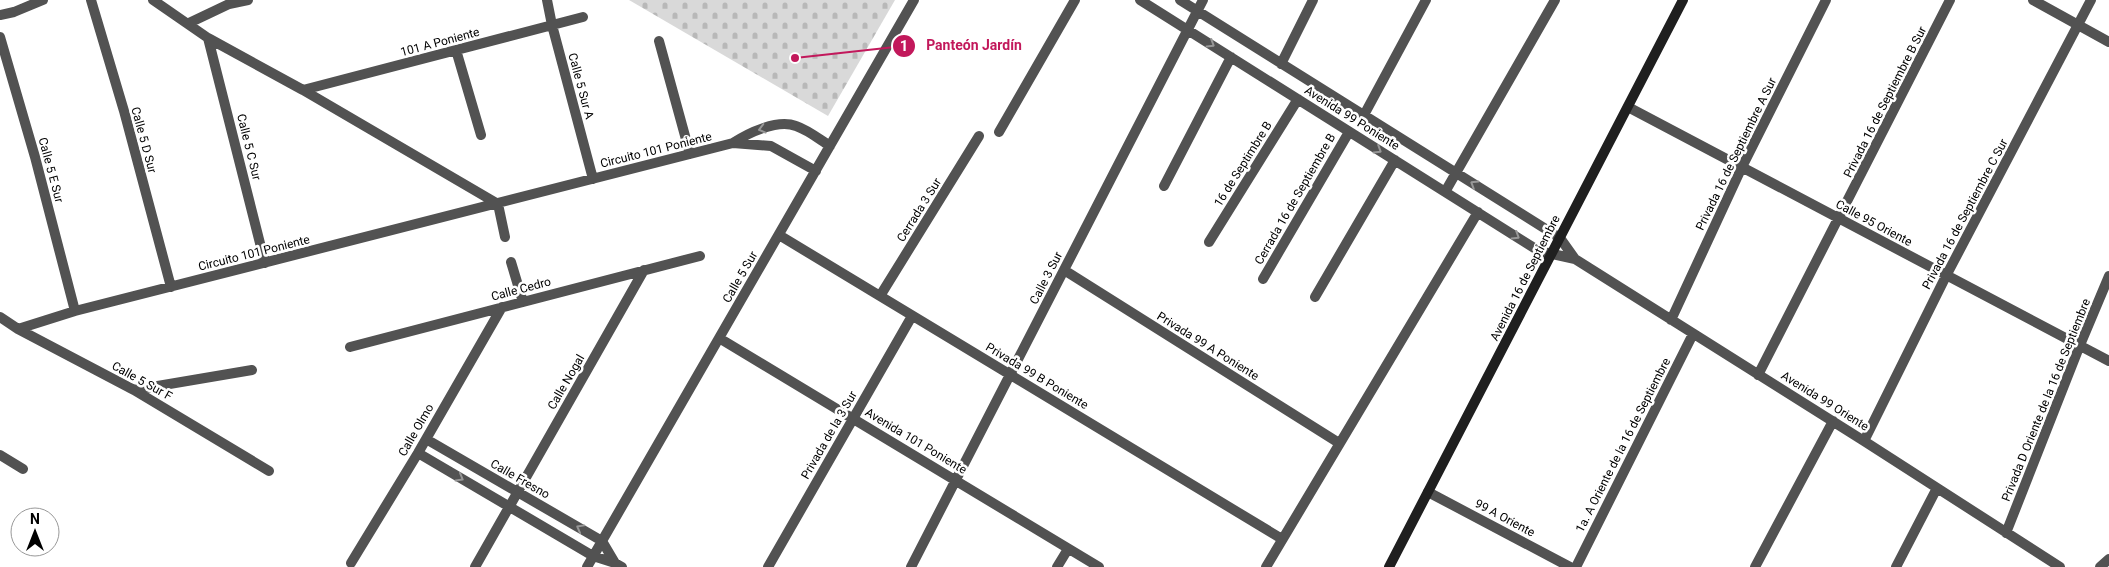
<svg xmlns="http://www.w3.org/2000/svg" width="2109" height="567" font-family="Roboto,sans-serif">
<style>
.cemetery{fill:url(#cemetery-stones)}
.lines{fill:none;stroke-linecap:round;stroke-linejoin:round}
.minor{stroke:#525252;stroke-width:10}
.tertiary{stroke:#525252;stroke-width:10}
.secondary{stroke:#1f1f1f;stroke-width:10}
.oneway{stroke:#979797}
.labels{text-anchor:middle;stroke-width:5;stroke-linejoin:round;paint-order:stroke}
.street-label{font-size:12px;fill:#000;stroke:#fff}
.leader{fill:none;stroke:#c2185b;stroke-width:2}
.callout-dot{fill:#c2185b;stroke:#fff;stroke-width:2}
.mark-label{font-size:15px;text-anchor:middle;font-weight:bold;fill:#fff}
.callout-label{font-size:14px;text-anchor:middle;font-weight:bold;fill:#c2185b;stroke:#fff;stroke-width:5;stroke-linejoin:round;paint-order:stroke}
</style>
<defs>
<pattern id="cemetery-stones" width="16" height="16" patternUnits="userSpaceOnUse" patternTransform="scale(1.25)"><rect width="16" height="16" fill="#d9d9d9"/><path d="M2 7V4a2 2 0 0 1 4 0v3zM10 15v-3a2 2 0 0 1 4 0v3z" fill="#b8b8b8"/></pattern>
</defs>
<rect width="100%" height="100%" fill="#fff"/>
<path class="cemetery" d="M629 0H895L828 116Z"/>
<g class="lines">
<path class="minor" d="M91 0 124 111 171 287
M153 0 208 38 303 90 498 204 505 237
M547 0 552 25 593 179
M1140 0 1539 251 1575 259 1864 441 2060 567
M1180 0 1560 238 1575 259
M2033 0 2109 42
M0 15 14 12 43 0
M189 23 229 4 248 0
M0 37 35 157 75 311
M208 38 265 263
M659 41 690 154
M456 50 481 135
M1281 64 1313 0
M303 90 583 17
M1628 107 2109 361
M1364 115 1426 0
M999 132 1075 0
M733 143C748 133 777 119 796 126 808 130 819 139 830 146
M1164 186 1231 57
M1445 192 1555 0
M779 235 1282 539
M1209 242 1298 99
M511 262 523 302
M1064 270 1339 443
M1263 279 1349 132
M880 296 979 136
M1315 297 1395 160
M0 317 18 329 134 390 269 471
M1671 320 1742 167 1826 0
M18 329 75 311 733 143 771 146 816 171
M719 338 1099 567
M350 347 700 256
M1758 375 1950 0
M134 390 252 370
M426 439 602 541 615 563
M1864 441 1946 276 2091 0
M418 453 593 556 615 563 622 567
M0 455 23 469
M1428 492 1570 567
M2006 533 2080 345 2109 276
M351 563 418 453 502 307
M475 567 644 270
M587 567 914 0
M768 567 912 316
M911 567 1203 0
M1057 567 1068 549
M1266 567 1478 212
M1576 567 1693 334
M1755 567 1833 421
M1896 567 1937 488"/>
<path class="tertiary" d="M2100 567 2109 559"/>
<path class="secondary" d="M1389 567 1683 0"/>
</g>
<defs><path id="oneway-chevron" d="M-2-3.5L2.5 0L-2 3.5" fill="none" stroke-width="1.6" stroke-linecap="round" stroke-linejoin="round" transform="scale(1.25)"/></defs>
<g class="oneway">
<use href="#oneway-chevron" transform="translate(1211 44) rotate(32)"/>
<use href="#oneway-chevron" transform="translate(762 129) rotate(165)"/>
<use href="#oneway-chevron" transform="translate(1378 150) rotate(32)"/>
<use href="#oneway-chevron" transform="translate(1474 184) rotate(-148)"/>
<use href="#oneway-chevron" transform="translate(1516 236) rotate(32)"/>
<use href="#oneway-chevron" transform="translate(460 478) rotate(30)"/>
<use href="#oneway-chevron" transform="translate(580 528) rotate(-151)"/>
</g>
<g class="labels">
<g class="street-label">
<text transform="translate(440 42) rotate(-15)" y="4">101 A Poniente</text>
<text transform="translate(581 86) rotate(75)" y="4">Calle 5 Sur A</text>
<text transform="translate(1885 102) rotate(-63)" y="4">Privada 16 de Septiembre B Sur</text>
<text transform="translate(1352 118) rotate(32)" y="4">Avenida 99 Poniente</text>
<text transform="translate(144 140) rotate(75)" y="4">Calle 5 D Sur</text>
<text transform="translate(249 147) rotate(76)" y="4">Calle 5 C Sur</text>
<text transform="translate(656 150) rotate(-14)" y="4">Circuito 101 Poniente</text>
<text transform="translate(1736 154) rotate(-64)" y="4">Privada 16 de Septiembre A Sur</text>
<text transform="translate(1243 164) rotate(-58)" y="4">16 de Septimbre B</text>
<text transform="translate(51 170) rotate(75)" y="4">Calle 5 E Sur</text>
<text transform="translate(1295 199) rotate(-60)" y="4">Cerrada 16 de Septiembre B</text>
<text transform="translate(919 210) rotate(-58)" y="4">Cerrada 3 Sur</text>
<text transform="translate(1965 214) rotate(-62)" y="4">Privada 16 de Septiembre C Sur</text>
<text transform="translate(1874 223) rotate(28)" y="4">Calle 95 Oriente</text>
<text transform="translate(254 253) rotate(-14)" y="4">Circuito 101 Poniente</text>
<text transform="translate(740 277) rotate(-60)" y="4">Calle 5 Sur</text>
<text transform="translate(1046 278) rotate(-63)" y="4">Calle 3 Sur</text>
<text transform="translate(1525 278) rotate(-63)" y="4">Avenida 16 de Septiembre</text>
<text transform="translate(521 289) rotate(-15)" y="4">Calle Cedro</text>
<text transform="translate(1208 346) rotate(32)" y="4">Privada 99 A Poniente</text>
<text transform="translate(1037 376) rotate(31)" y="4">Privada 99 B Poniente</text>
<text transform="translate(142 381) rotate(29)" y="4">Calle 5 Sur F</text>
<text transform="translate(566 382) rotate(-60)" y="4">Calle Nogal</text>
<text transform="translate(2046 400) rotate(-68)" y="4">Privada D Oriente de la 16 de Septiembre</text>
<text transform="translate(1825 401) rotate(32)" y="4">Avenida 99 Oriente</text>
<text transform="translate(416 430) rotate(-60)" y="4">Calle Olmo</text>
<text transform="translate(829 435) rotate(-60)" y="4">Privada de la 3 Sur</text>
<text transform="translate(916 441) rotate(31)" y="4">Avenida 101 Poniente</text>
<text transform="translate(1623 445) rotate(-63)" y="4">1a. A Oriente de la 16 de Septiembre</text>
<text transform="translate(520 479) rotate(30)" y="4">Calle Fresno</text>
<text transform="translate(1505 518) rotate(28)" y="4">99 A Oriente</text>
</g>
</g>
<path class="leader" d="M795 58L904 46"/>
<g class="callout-dot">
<circle cx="795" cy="58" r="5"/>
<circle cx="904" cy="46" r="12"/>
</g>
<g class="mark-label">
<text x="904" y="51">1</text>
</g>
<g class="callout-label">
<text x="974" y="50">Panteón Jardín</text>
</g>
<g transform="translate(35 532)"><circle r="24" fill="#ffffff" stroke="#999999"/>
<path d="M0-4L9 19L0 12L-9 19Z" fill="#000000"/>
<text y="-8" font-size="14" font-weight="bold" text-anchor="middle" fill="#000000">N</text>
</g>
</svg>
